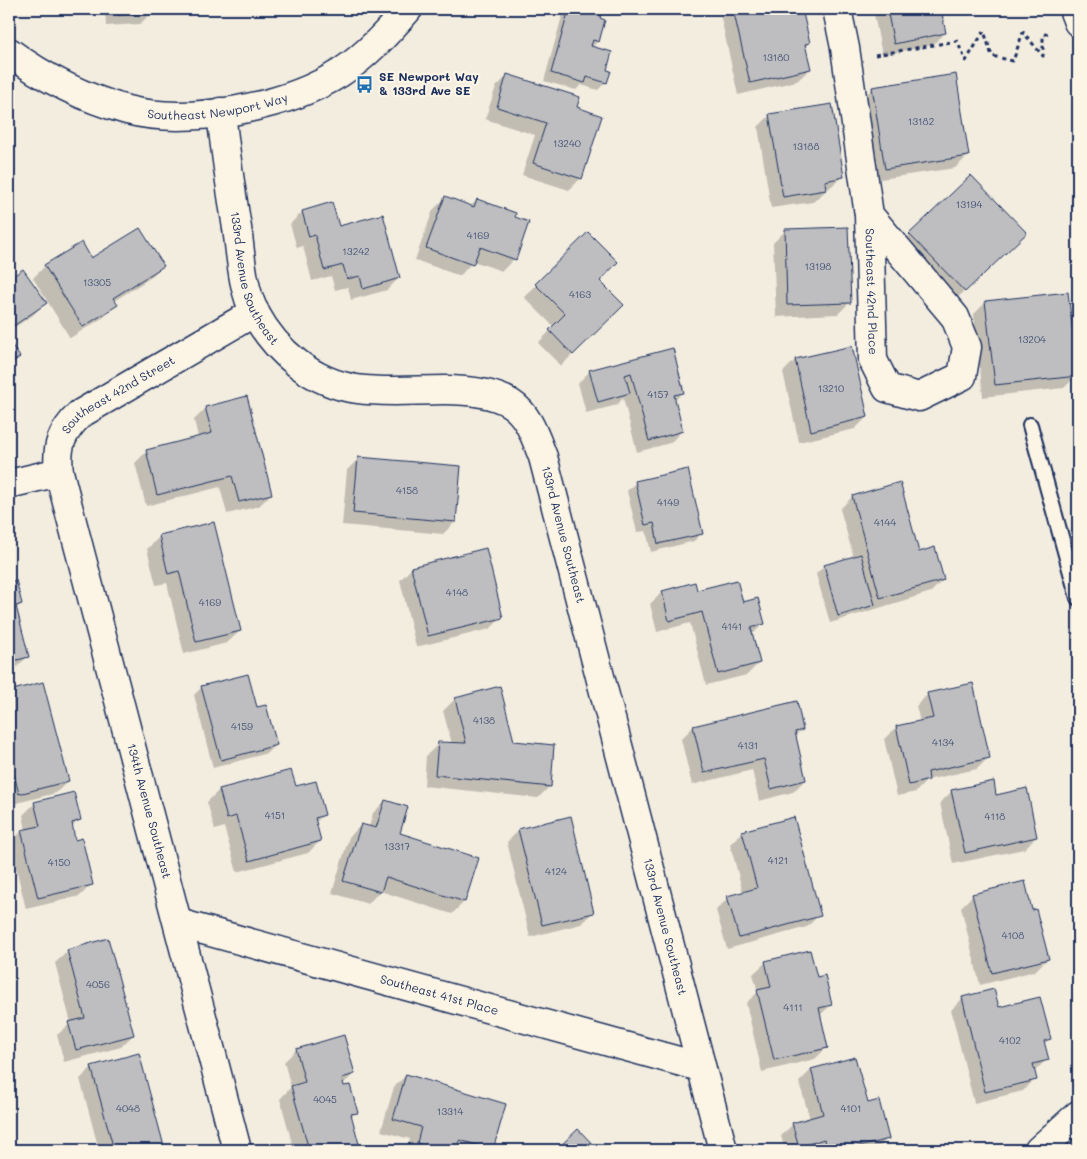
<svg xmlns="http://www.w3.org/2000/svg" width="1087" height="1159" font-family="Mali,sans-serif">
<style>
.shadow{fill:#0003}
.lines{fill:none;stroke-linecap:round;stroke-linejoin:round}
.stream{stroke:#707a91;stroke-width:9}
.building{fill:#bebec0;stroke:#1b2f5e}
.service-casing{stroke:#1b2f5e;stroke-width:18}
.minor-casing{stroke:#1b2f5e;stroke-width:31}
.secondary-casing{stroke:#1b2f5e;stroke-width:31}
.path{stroke:#1b2f5e;stroke-width:3;stroke-dasharray:4 4;stroke-linecap:butt}
.service{stroke:#fcf5e5;stroke-width:14}
.minor{stroke:#fcf5e5;stroke-width:28}
.secondary{stroke:#fcf5e5;stroke-width:28}
.labels{text-anchor:middle;stroke-width:4.5;stroke-linejoin:round;paint-order:stroke}
.number-label{font-size:10px;fill:#445376}
.poi-label{font-size:12px;font-weight:bold;fill:#1b2f5e;stroke:#fcf5e5;text-anchor:start}
.street-label{font-size:12px;fill:#1b2f5e;stroke:#fcf5e5}
</style>
<rect width="100%" height="100%" fill="#f3ede0"/>
<filter id="ink" filterUnits="userSpaceOnUse"><feTurbulence type="fractalNoise" baseFrequency=".02" numOctaves="2"/><feDisplacementMap in="SourceGraphic" scale="10" xChannelSelector="R" yChannelSelector="G"/><feConvolveMatrix kernelMatrix="1 2 1 2 8 2 1 2 1" color-interpolation-filters="sRGB"/></filter>
<g filter="url(#ink)">
<path class="shadow" d="M105 9H152V12L140 24 106 26Z
M173 9H187L174 12Z
M564 9H601L598 19V41L592 47 605 71 606 82 598 90 581 85 576 90 544 81Z
M719 9H801L809 43 805 47 810 69 797 81 738 95Z
M873 9H940L945 32 933 45 882 55Z
M508 75 575 108 581 178 569 190 522 175 535 135 485 119 496 87Z
M873 88 968 156 955 168 874 180 861 100Z
M770 115 842 177 813 202 771 208 758 127Z
M445 198 470 207 477 200 514 259 502 271 473 261 460 276 415 260 433 210Z
M331 204 338 227 399 278 387 290 351 300 348 287 335 290 331 276 312 281 303 246 297 248 290 224 302 212Z
M785 231 850 302 838 314 776 317 773 243Z
M588 234 598 281 622 305 561 366 538 343 554 327 524 297Z
M910 235 1013 245 952 303 898 246Z
M91 260 162 266 150 278 114 301 116 305 104 317 70 338 33 278 45 266Z
M23 271 45 303 33 315 9 331V280Z
M986 302 1076 376 1064 388 983 397 974 314Z
M672 349 683 392 674 401 682 431 670 443 637 452 623 398 617 405 586 413 578 383 590 371Z
M795 360 867 417 855 429 799 442 783 372Z
M206 408 271 494 259 506 227 514 220 487 146 506 135 463 147 451 198 437 194 420Z
M359 458 455 522 443 534 342 525 347 470Z
M687 471 702 533 694 541 651 552 646 531 637 532 627 491 635 483Z
M852 497 918 554 943 580 931 592 830 623 816 574 824 566 854 558 840 509Z
M213 523 240 631 227 643 184 654 167 583 156 585 147 549 159 537Z
M412 568 502 617 490 629 416 647 400 580Z
M15 581 21 604 16 609 27 657 15 669 9 670V583Z
M694 584 696 592 742 603 764 623 752 635 759 663 747 675 706 685 690 623 657 632 650 604 662 592Z
M42 684 68 781 56 793 9 805V692Z
M202 687 256 709 275 745 267 753 213 768 194 695Z
M928 694 989 757 977 769 927 780 916 792 897 796 884 739 896 727 920 722 916 706Z
M455 699 513 743 550 786 538 798 424 786 426 756 438 744H452L443 711Z
M693 727 802 729 795 736 805 780 793 792 759 801 752 770 692 785 681 739Z
M295 788 324 814 315 823 320 841 308 853 237 872 224 827 215 830 207 802 219 790Z
M952 791 995 796 1036 837 1024 849 953 864 940 803Z
M385 801 398 834 477 859 464 902 452 914 380 891 368 904 332 893 349 837 361 825 369 827 373 813Z
M35 803 79 820 71 828 92 884 80 896 26 909 10 843 22 831 26 830 23 815Z
M519 830 593 912 581 924 530 937 507 842Z
M742 832 819 915 807 927 727 949 716 910 728 898 743 893 730 844Z
M973 895 1047 959 1035 971 980 985 961 907Z
M68 951 133 1035 121 1047 64 1062 57 1035 71 1023 55 963Z
M766 962 816 979 831 1005 819 1016 827 1047 815 1059 762 1072 746 1003 758 992 753 974Z
M963 998 998 1009 1049 1039 1044 1044 1047 1059 1034 1072 1035 1079 1023 1091 974 1103 951 1010Z
M343 1037 354 1074 342 1085 356 1112 350 1118 358 1144 352 1150H294L280 1099 291 1087 284 1062 296 1050Z
M138 1055 164 1150H99L80 1079 92 1067Z
M854 1058 867 1104 888 1138 876 1150H785L781 1136 793 1124 810 1119 799 1082 811 1070Z
M406 1075 491 1149 407 1150 410 1139 381 1131 394 1087Z"/>
<g class="lines">
<path class="stream" d="M9 1146 10 1150"/>
</g>
<path class="building" d="M117 9H153L154 13 118 15Z
M569 9H602L600 18 605 20 599 42 593 40 591 46 612 52 607 70 611 71 607 83 587 77 585 83 551 73Z
M733 9H802L810 43 805 44 811 69 750 83Z
M887 9H941L946 33 894 44Z
M507 74 580 97 577 107 602 116 582 179 533 163 546 123 497 107Z
M956 74 969 156 885 169 872 87Z
M832 104 844 177 825 181 826 190 783 197 769 114Z
M971 175 1027 233 965 292 909 234Z
M445 196 474 207 477 199 516 213 515 217 529 222 516 260 480 247 473 265 426 248Z
M332 202 339 226 383 214 400 278 363 289 360 276 347 279 343 265 324 270 315 235 309 237 302 211Z
M848 227 851 303 787 305 785 229Z
M140 228 164 266 113 298 118 305 83 327 44 265 82 242 91 258Z
M588 232 618 262 600 281 624 305 573 355 549 330 565 314 535 284Z
M23 269 47 303 9 329V279Z
M1068 292 1078 376 995 385 985 301Z
M9 341 20 357 9 365Z
M852 346 868 417 811 431 795 359Z
M673 348 684 393 674 395 683 431 649 441 631 373 625 375 630 393 598 402 589 370Z
M247 396 272 494 239 502 232 476 157 495 146 450 212 433 205 407Z
M358 457 461 466 456 522 353 513Z
M688 469 703 534 658 544 654 523 645 525 635 481Z
M900 482 919 552 935 547 944 580 880 598 852 496Z
M214 522 241 631 196 642 179 571 168 574 159 535Z
M486 548 503 618 428 636 411 567Z
M861 554 875 605 838 616 824 565Z
M16 580 22 604 16 606 29 657 9 662V582Z
M737 580 743 602 758 598 765 624 751 628 760 663 718 674 702 612 669 621 662 591 695 582 697 590Z
M248 674 257 707 266 705 277 745 221 760 201 686Z
M43 682 69 781 19 794 9 754V691Z
M973 683 990 758 928 772 929 780 909 785 896 726 933 718 927 693Z
M500 686 514 741 554 745 551 787 435 775 438 742 466 743 455 698Z
M797 701 803 730 795 732 806 780 771 789 764 759 704 773 693 726Z
M291 770 296 786 316 781 325 815 315 818 321 841 249 861 236 816 227 819 219 789Z
M994 781 996 795 1027 788 1037 837 965 853 951 790Z
M74 792 81 820 72 823 75 840 82 838 93 885 38 898 21 830 40 826 34 802Z
M385 800 408 807 400 833 479 858 465 902 386 877 381 892 343 881 361 824 376 828Z
M571 816 594 913 542 925 518 829Z
M794 817 821 916 739 938 727 896 757 888 742 831Z
M1025 881 1032 910 1036 909 1049 959 992 973 972 894Z
M108 938 134 1035 76 1050 68 1022 85 1018 67 950Z
M810 950 817 977 825 975 832 1005 819 1008 828 1048 774 1060 757 990 771 987 765 961Z
M994 989 999 1007 1040 997 1051 1039 1044 1041 1049 1060 1033 1064 1037 1080 985 1092 962 997Z
M344 1035 355 1074 342 1078 344 1086 350 1085 358 1113 351 1114 359 1144 338 1150H309L291 1086 305 1082 296 1049Z
M139 1053 165 1150H114L91 1066Z
M855 1057 868 1103 879 1100 889 1139 847 1150H827L824 1139 799 1147 792 1123 823 1114 811 1069Z
M406 1074 506 1104 493 1150 460 1140 457 1150H440L417 1143 421 1127 393 1119Z
M578 1129 598 1150H556Z"/>
<g class="lines">
<defs>
<path id="service" d="M1030 425 1078 598"/>
<g id="minor">
<path id="s1" d="M837 9 845 48 869 215 873 360 887 388 919 397 962 376 967 347 955 317 869 215"/>
<path d="M1073 9 1078 22"/>
<path id="s2" d="M221 112C225 151 231 190 237 228 241 256 242 288 255 313 276 352 313 383 357 389 385 393 416 390 444 390 465 390 492 392 510 403 529 415 535 437 543 457L723 1150"/>
<path d="M9 484 59 472"/>
<path id="s3" d="M178 923 700 1067"/>
<path id="s4" d="M237 1150 59 472C56 446 61 433 80 414L255 312"/>
<path d="M1039 1150 1078 1115"/>
</g>
<g id="secondary">
<path id="s5" d="M9 52C44 78 84 98 127 110 189 126 286 107 340 73 366 56 388 32 408 9"/>
</g>
</defs>
<use href="#service" class="service-casing"/>
<use href="#minor" class="minor-casing"/>
<use href="#secondary" class="secondary-casing"/>
<path class="path" d="M875 55 957 41 966 61 984 31 992 56 1013 61 1023 32 1043 56V35L1051 32"/>
<use href="#service" class="service"/>
<use href="#minor" class="minor"/>
<use href="#secondary" class="secondary"/>
</g>
</g>
<defs>
<symbol id="bus-bare" viewBox="-9 -9 18 18"><path d="M-5-6H5V4H4V6H2V4H-2V6H-4V4H-5ZM-3.5-4V0h7V-4ZM-3.5 1.2v1.5H-2V1.2ZM2 1.2v1.5H3.5V1.2Z" fill="#1f6fb2" stroke="#fcf5e5" stroke-width="2.5" paint-order="stroke"/></symbol>
</defs>
<g fill-rule="evenodd">
<use href="#bus-bare" x="352" y="72" width="25" height="25"/>
</g>
<g class="labels">
<g class="number-label">
<text x="776" y="61">13180</text>
<text x="921" y="125">13182</text>
<text x="567" y="147">13240</text>
<text x="806" y="150">13188</text>
<text x="969" y="208">13194</text>
<text x="478" y="239">4169</text>
<text x="356" y="255">13242</text>
<text x="818" y="270">13198</text>
<text x="97" y="286">13305</text>
<text x="580" y="298">4163</text>
<text x="1032" y="343">13204</text>
<text x="831" y="392">13210</text>
<text x="658" y="398">4157</text>
<text x="407" y="494">4158</text>
<text x="668" y="506">4149</text>
<text x="885" y="526">4144</text>
<text x="457" y="596">4148</text>
<text x="210" y="606">4169</text>
<text x="732" y="630">4141</text>
<text x="484" y="724">4138</text>
<text x="242" y="730">4159</text>
<text x="943" y="746">4134</text>
<text x="748" y="749">4131</text>
<text x="275" y="819">4151</text>
<text x="995" y="820">4118</text>
<text x="397" y="850">13317</text>
<text x="778" y="864">4121</text>
<text x="59" y="866">4150</text>
<text x="556" y="875">4124</text>
<text x="1013" y="939">4108</text>
<text x="98" y="988">4056</text>
<text x="793" y="1011">4111</text>
<text x="1010" y="1044">4102</text>
<text x="325" y="1103">4045</text>
<text x="128" y="1112">4048</text>
<text x="851" y="1112">4101</text>
<text x="450" y="1115">13314</text>
</g>
<g class="poi-label">
<text x="379" y="81">SE Newport Way<tspan x="379" dy="14">&amp; 133rd Ave SE</tspan></text>
</g>
<g class="street-label">
<text dy="4" stroke="none"><textPath href="#s5" startOffset="224">Southeast Newport Way</textPath></text>
<text dy="4" stroke="none"><textPath href="#s2" startOffset="171">133rd Avenue Southeast</textPath></text>
<text dy="4" stroke="none"><textPath href="#s1" startOffset="285">Southeast 42nd Place</textPath></text>
<text dy="4" stroke="none"><textPath href="#s4" startOffset="808">Southeast 42nd Street</textPath></text>
<text dy="4" stroke="none"><textPath href="#s2" startOffset="636">133rd Avenue Southeast</textPath></text>
<text transform="translate(149 811) rotate(75)" y="4">134th Avenue Southeast</text>
<text dy="4" stroke="none"><textPath href="#s2" startOffset="1041">133rd Avenue Southeast</textPath></text>
<text dy="4" stroke="none"><textPath href="#s3" startOffset="271">Southeast 41st Place</textPath></text>
</g>
</g>
<rect width="1087" height="1159" fill="none" stroke="#fcf5e5" stroke-width="30"/>
<rect x="15" y="15" width="1057" height="1129" fill="none" stroke="#1b2f5e" stroke-width="2" filter="url(#ink)"/>
</svg>
